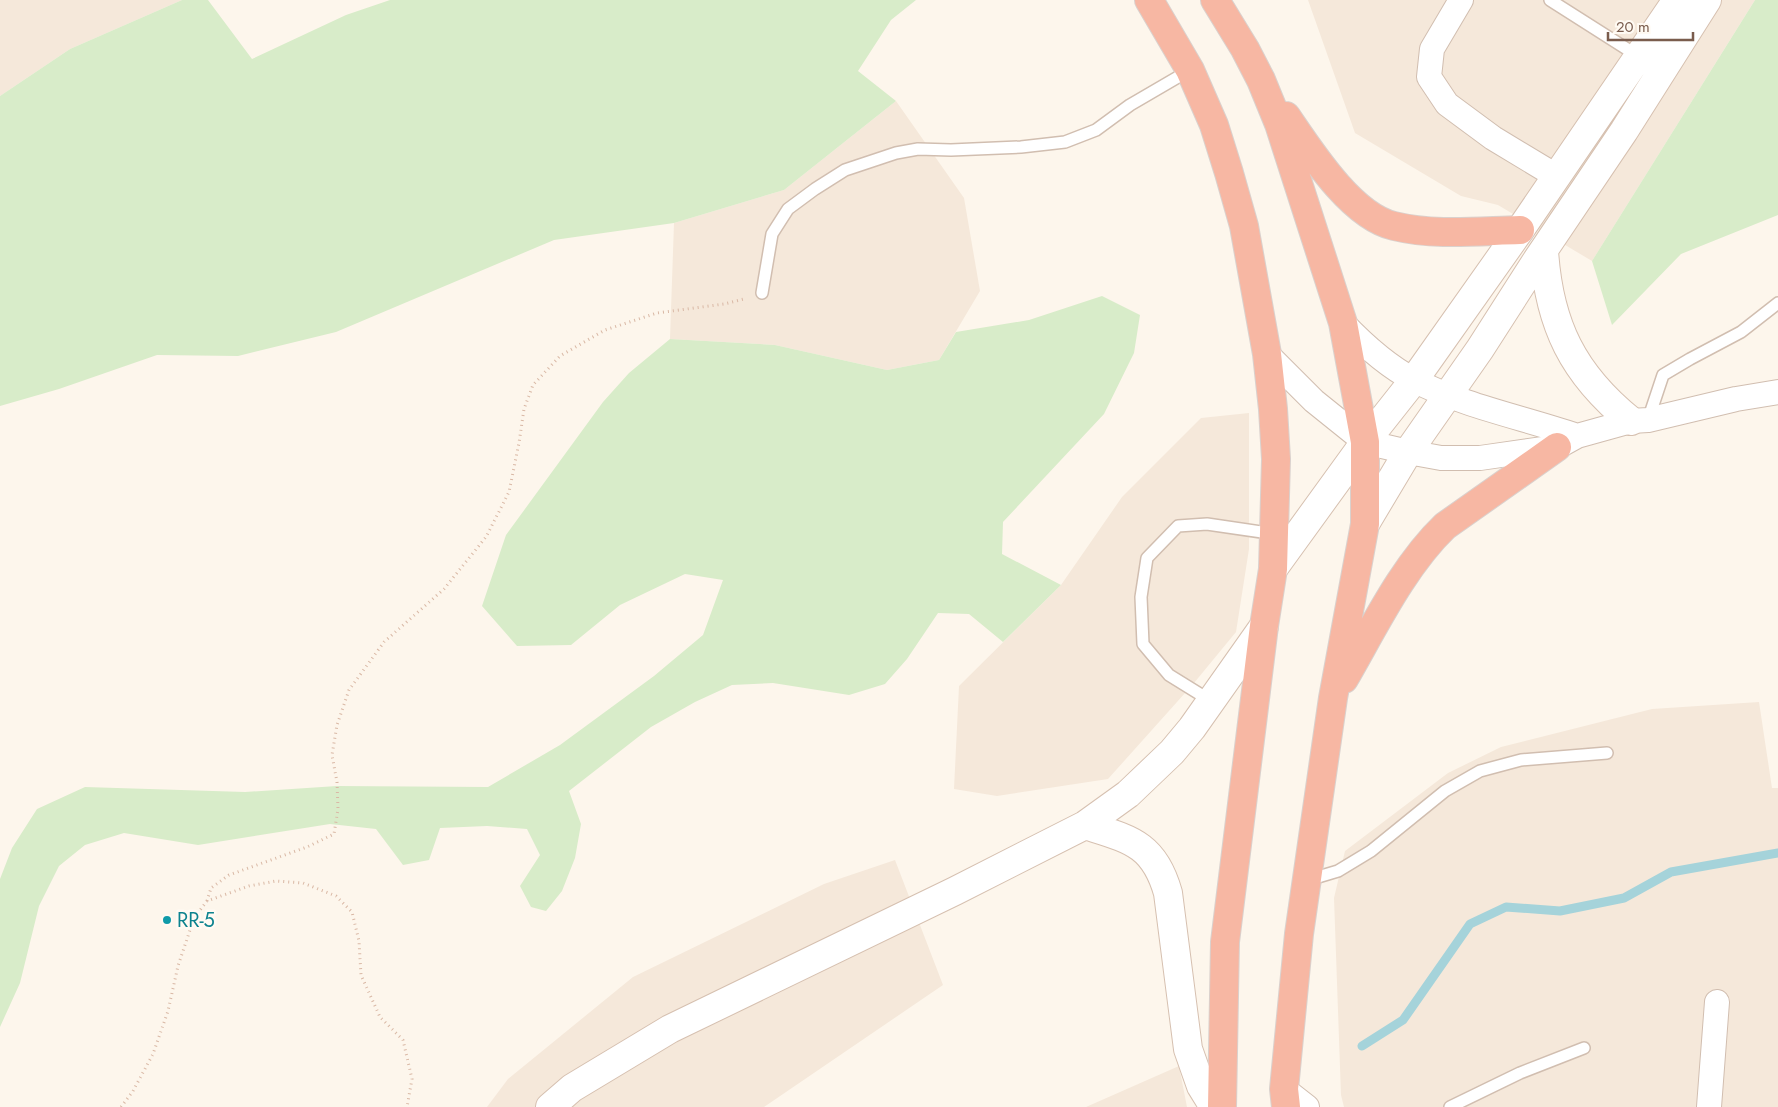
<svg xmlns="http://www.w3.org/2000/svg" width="1778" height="1107" font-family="Jost,sans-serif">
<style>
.residential{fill:#f5e8da}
.green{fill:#d8ecc9}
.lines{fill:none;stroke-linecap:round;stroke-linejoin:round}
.stream{stroke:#a5d3da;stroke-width:9}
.lane-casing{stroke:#d1beb0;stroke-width:14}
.street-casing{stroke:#d1beb0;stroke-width:26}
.secondary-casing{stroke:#d6c0b0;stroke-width:30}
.highway-casing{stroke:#dad1cd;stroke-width:30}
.path{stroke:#d9b8a5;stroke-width:3;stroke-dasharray:1 4;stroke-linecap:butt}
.lane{stroke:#fff;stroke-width:11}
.street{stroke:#fff;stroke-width:24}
.secondary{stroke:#fff;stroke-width:28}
.highway{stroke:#f7b7a3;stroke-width:28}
.culture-dot{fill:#0f9aa8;stroke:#fffaf3;stroke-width:2}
.labels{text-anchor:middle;stroke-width:5;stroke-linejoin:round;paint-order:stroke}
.culture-label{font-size:20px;fill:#0d838f;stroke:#fffaf3;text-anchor:start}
</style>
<rect width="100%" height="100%" fill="#fdf6ec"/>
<path class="residential" d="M0 0H182L70 49 0 96Z
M1308 0H1755L1592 261 1498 205 1461 196 1355 133Z
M896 101 964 198 980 291 939 360 887 370 775 345 670 339 674 223 784 190Z
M1249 413V549L1236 632 1194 683 1108 779 997 796 954 789 959 686 1061 585 1122 497 1201 418Z
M1759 702 1772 788H1778V1107H1344L1341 1095 1334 898 1345 851 1448 773 1501 747 1652 709Z
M895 860 943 985 764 1107H487L508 1079 633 977 824 884Z
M1179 1066 1187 1107H1086Z"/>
<path class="green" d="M182 0H208L252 59 346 15 390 0H916L891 20 858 71 896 101 784 190 674 223 554 240 336 332 238 356 157 355 59 389 0 406V96L70 49Z
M1755 0H1778V215L1681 254 1612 325 1592 261Z
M1102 296 1140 315 1134 353 1104 414 1003 522 1002 554 1061 585 1003 642 969 614 938 613 907 659 885 684 849 695 773 683 732 685 695 702 651 727 569 791 581 824 575 858 562 891 546 911 531 907 520 886 540 855 527 829 487 826 440 828 429 860 403 865 376 829 330 824 198 845 124 833 85 845 59 866 39 906 20 983 0 1027V879L12 848 37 809 85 787 245 792 337 786 488 787 560 745 654 676 703 635 723 580 685 574 620 605 571 645 517 646 482 606 506 535 603 402 629 373 670 339 775 345 887 370 939 360 956 332 1029 320Z"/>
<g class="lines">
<path class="stream" d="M1362 1046 1403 1020 1470 924 1506 907 1560 911 1624 898 1671 872 1778 853"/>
<defs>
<path id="lane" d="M1550 0 1638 56
M762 293 772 234 788 209 815 189 845 170 896 153 918 149 951 150 1021 147 1065 142 1096 130 1130 105 1190 70
M1648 420 1663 375 1690 359 1741 332 1778 303
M1211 701 1169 675 1143 644 1141 597 1147 558 1178 526 1207 524 1275 534
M1308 880 1338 871 1371 851 1445 791 1480 771 1521 760 1607 753
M1450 1107 1520 1073 1584 1048"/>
<path id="street" d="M1461 0 1432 49 1429 77 1447 104 1493 138 1556 176
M1343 323C1364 345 1387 366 1414 380 1463 406 1525 418 1577 436
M1267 354 1314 401 1365 442 1408 452 1441 458H1480L1557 447 1577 436 1631 421 1648 420 1736 399 1778 392
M1284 1089 1307 1107
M1709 1107 1717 1002"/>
<path id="secondary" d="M1544 251C1549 325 1573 374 1631 421
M1365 524 1408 452 1480 349 1537 260 1624 131 1707 0
M1273 569 1365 442 1414 380 1520 230 1677 0
M1085 825C1129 839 1154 843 1168 893L1188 1049 1201 1086 1214 1107
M550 1107 572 1088 670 1029 955 891 1085 825 1128 794 1172 752 1192 728 1264 626"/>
<path id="highway" d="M1149 0 1190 70 1214 125 1229 173 1244 226 1267 354 1273 409 1276 459 1273 569 1264 626 1225 942 1222 1107
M1215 0 1245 49 1261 80 1279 124 1343 323 1365 442V524L1333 698 1299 934 1284 1089 1286 1107
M1286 116C1310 151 1351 216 1394 226 1435 236 1478 231 1520 230
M1344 679C1373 629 1403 566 1445 526L1557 447"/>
</defs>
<use href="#lane" class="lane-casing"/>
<use href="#street" class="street-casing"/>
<use href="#secondary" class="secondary-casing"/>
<use href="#highway" class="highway-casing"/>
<path class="path" d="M207 901 211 888 229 875 307 847 334 834 338 809 337 782 332 755 337 725 349 690 384 642 444 589 486 537 509 492 519 443 524 409 533 385 560 356 605 330 657 313 724 304 744 299
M121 1107 133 1091 153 1054 168 1011 178 966 194 918 207 901 249 886 276 881 303 883 336 896 352 912 359 941 361 975 380 1017 403 1040 412 1079 407 1107"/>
<use href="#lane" class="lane"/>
<use href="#street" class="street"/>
<use href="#secondary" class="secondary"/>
<use href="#highway" class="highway"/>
</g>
<circle class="culture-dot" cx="167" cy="920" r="5"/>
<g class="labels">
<g class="culture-label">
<text x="177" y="927">RR-5</text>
</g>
</g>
<path d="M1608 32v8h85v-8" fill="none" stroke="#7a5c4d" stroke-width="2.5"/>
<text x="1616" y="32" font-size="15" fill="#7a5c4d" stroke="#fffaf3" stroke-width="4" paint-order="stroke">20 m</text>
</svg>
